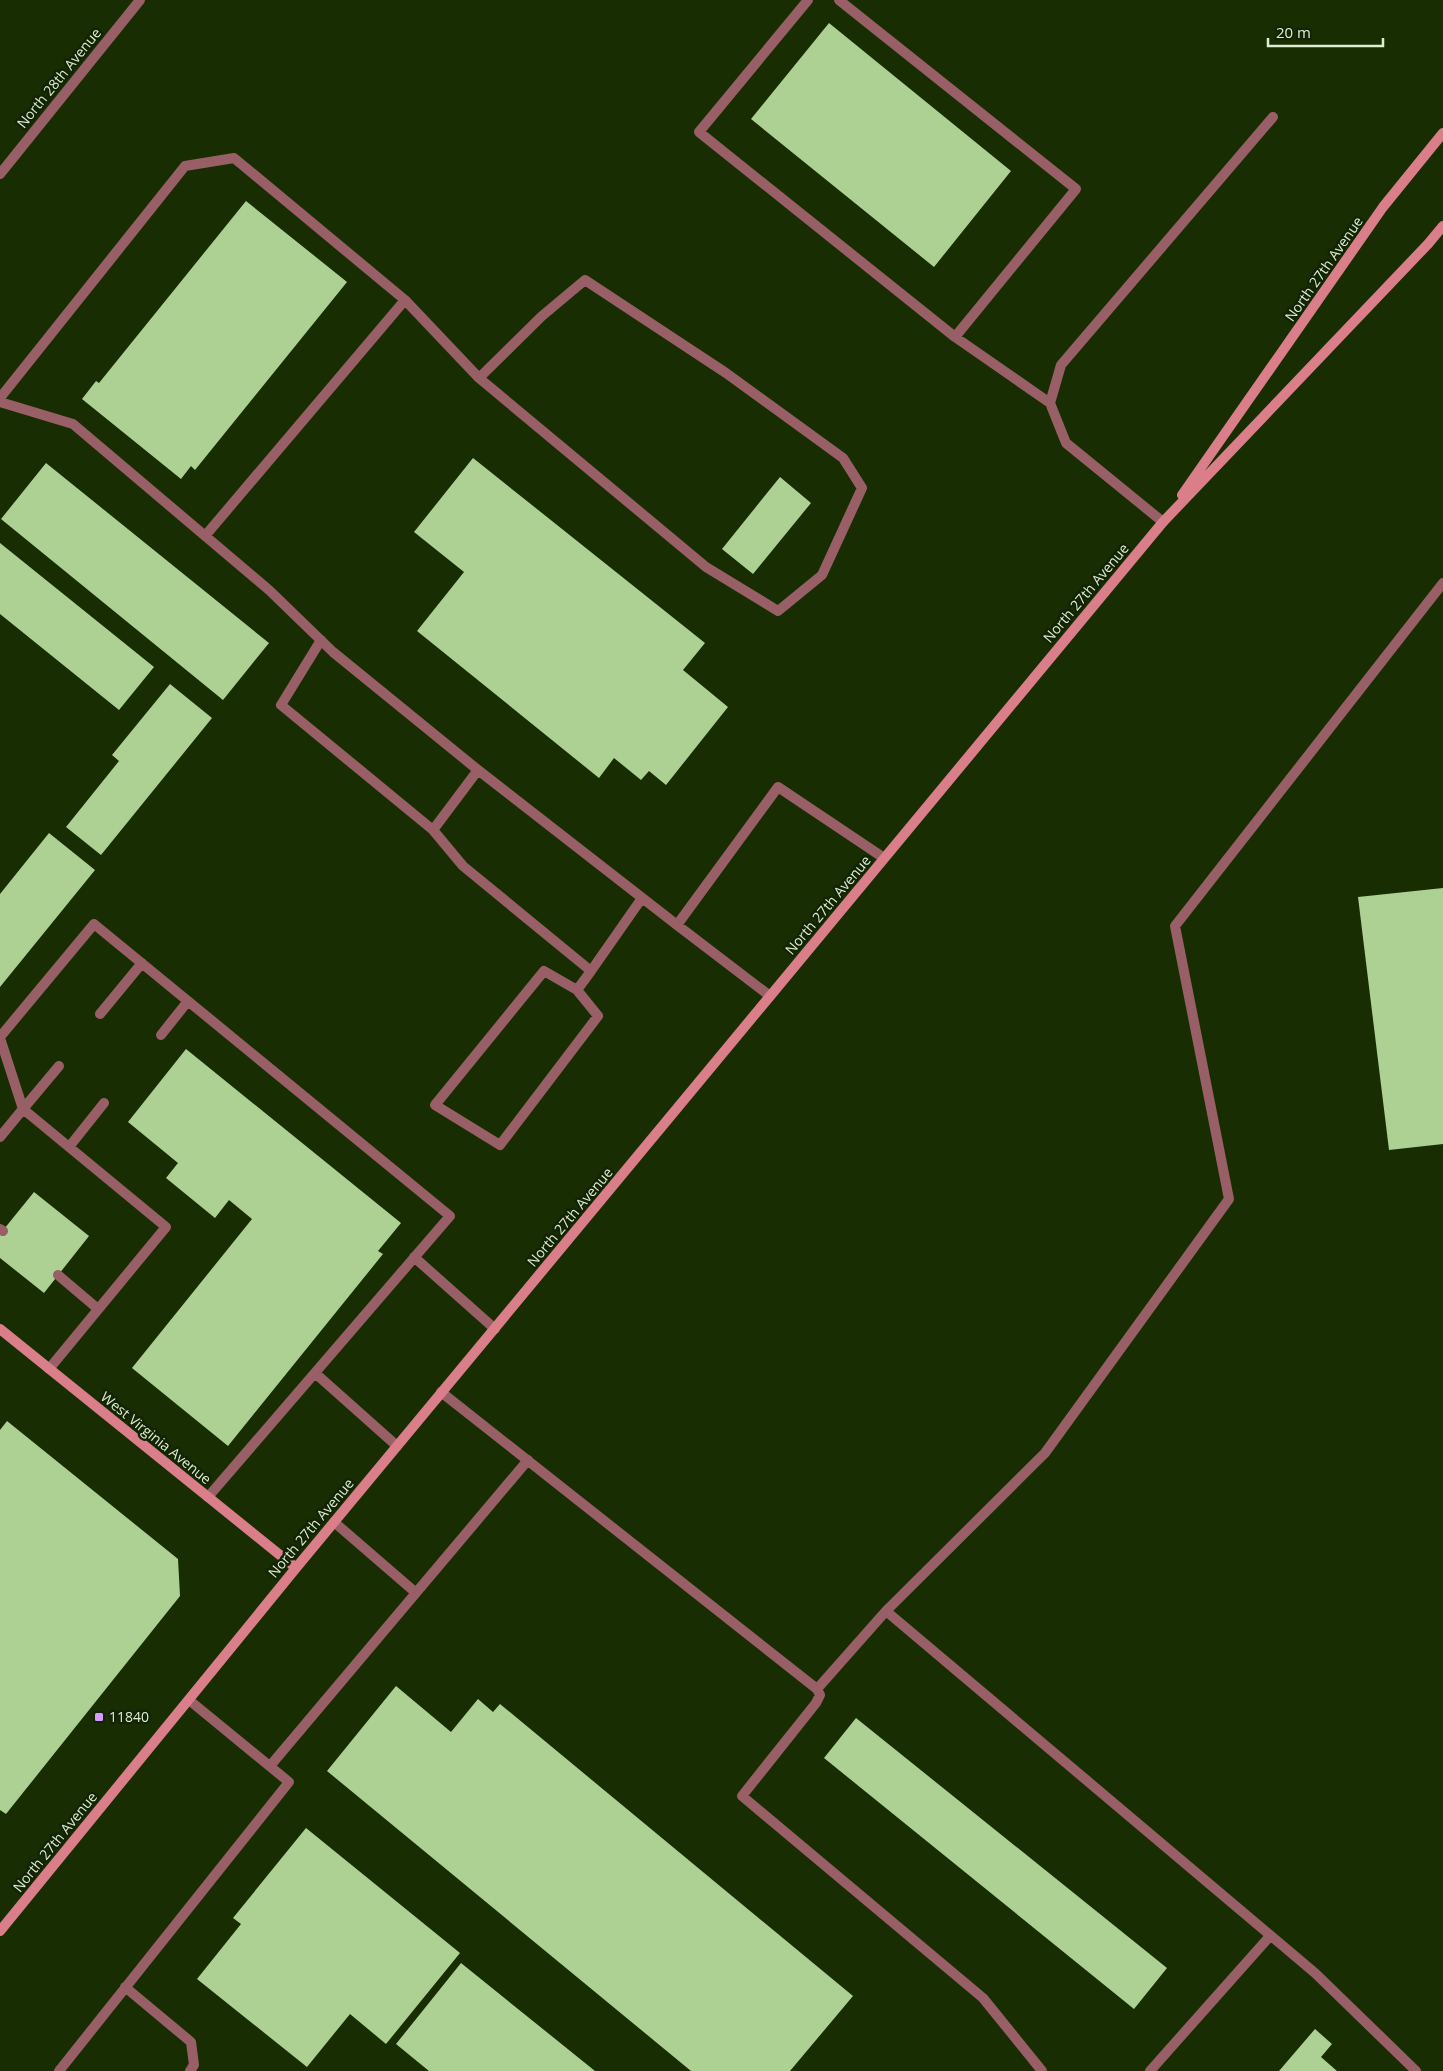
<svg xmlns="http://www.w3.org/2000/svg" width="1443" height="2071" font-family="'Open Sans',sans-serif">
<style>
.building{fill:#add193}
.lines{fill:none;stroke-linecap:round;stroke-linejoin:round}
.lane{stroke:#995f66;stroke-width:10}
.street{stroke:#995f66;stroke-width:10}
.secondary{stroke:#da7e89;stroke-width:10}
.poi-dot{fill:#d79bf9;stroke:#132305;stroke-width:2}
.labels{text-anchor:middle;stroke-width:5;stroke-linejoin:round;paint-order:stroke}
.street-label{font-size:14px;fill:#dceecf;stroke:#132305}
.poi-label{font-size:14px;fill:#dceecf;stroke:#132305;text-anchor:start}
</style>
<rect width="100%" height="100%" fill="#182e02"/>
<path class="building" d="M829 23 1011 171 934 267 751 119Z
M246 201 347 282 195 470 191 466 181 479 82 399 96 381 99 383Z
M473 458 705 643 683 670 728 707 666 785 649 771 641 780 614 758 599 778 417 631 464 572 414 532Z
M46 463 269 643 223 700 1 519Z
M780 477 811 503 753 574 722 549Z
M0 543 154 667 119 710 0 614Z
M170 684 212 718 101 855 66 827 119 761 112 755Z
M49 833 95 870 0 987V894Z
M1443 888V1144L1389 1150 1358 897Z
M186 1049 401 1223 378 1251 383 1254 228 1446 132 1368 252 1219 229 1200 215 1218 166 1178 178 1163 128 1122Z
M34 1192 89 1236 44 1293 0 1258V1234Z
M7 1421 178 1559 180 1596 6 1814 0 1810V1430Z
M396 1686 451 1732 478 1699 493 1712 500 1704 853 1996 790 2071H691L327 1771Z
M856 1718 1167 1968 1134 2009 824 1758Z
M306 1828 460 1953 386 2044 350 2014 307 2067 197 1979 241 1924 233 1918Z
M461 1963 595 2071H429L396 2044Z
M1315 2029 1332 2044 1321 2057 1337 2071H1279Z"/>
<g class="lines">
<path class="lane" d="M808 0 699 132 955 337 1050 403
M839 0 1076 189 955 337
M405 300 479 378 706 567 778 611 822 575 862 488 843 458 726 373 585 280 542 316 479 378
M0 398 185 166 234 158 405 300 205 536
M0 402 73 424 269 590 333 652 478 770 677 925 778 787 884 858
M1163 522 1066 443 1050 403 1061 365 1273 117
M321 640 281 705 433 830 478 770
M433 830 463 866 591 971 642 898
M677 925 770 996
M544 971 577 990 598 1016 500 1145 435 1105Z
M577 990 591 971
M100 1014 142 963
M161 1035 188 1001
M0 1037 94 924 450 1216 208 1497
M0 1038 23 1109
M23 1109 59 1066
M0 1137 23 1109 166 1227 49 1369
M69 1147 104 1103
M0 1229 3 1231
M414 1257 495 1329
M58 1275 98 1309
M315 1373 397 1446
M441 1392 817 1689 820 1695 816 1703 742 1796 983 1998 1042 2071
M334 1522 415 1592
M886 1611 1045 1453 1229 1199 1175 926 1443 583
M817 1689 886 1611 1315 1973 1416 2071
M270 1766 528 1460
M125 1987 191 2042 194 2065 190 2071
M59 2071 289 1782 189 1700
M1150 2071 1270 1936"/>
<path class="street" d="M0 174 140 0"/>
<path class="secondary" d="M1182 495 1383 207 1443 133
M0 1329 296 1568
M0 1931 296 1568 1163 522 1428 244 1443 226"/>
</g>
<rect class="poi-dot" x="94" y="1712" width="10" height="10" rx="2.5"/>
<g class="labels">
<g class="street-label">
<text transform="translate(59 78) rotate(-51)" y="5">North 28th Avenue</text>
<text transform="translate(1324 269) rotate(-55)" y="5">North 27th Avenue</text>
<text transform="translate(1086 593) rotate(-50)" y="5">North 27th Avenue</text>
<text transform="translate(828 905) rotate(-50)" y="5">North 27th Avenue</text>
<text transform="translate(570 1217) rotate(-50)" y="5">North 27th Avenue</text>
<text transform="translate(156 1438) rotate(39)" y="5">West Virginia Avenue</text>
<text transform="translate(311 1528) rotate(-50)" y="5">North 27th Avenue</text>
<text transform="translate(55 1842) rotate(-51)" y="5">North 27th Avenue</text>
</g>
<g class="poi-label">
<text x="109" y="1722">11840</text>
</g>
</g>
<path d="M1268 38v8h115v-8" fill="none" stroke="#dceecf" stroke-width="2.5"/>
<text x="1276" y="38" font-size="15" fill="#dceecf" stroke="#132305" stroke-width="4" paint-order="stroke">20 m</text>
</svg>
